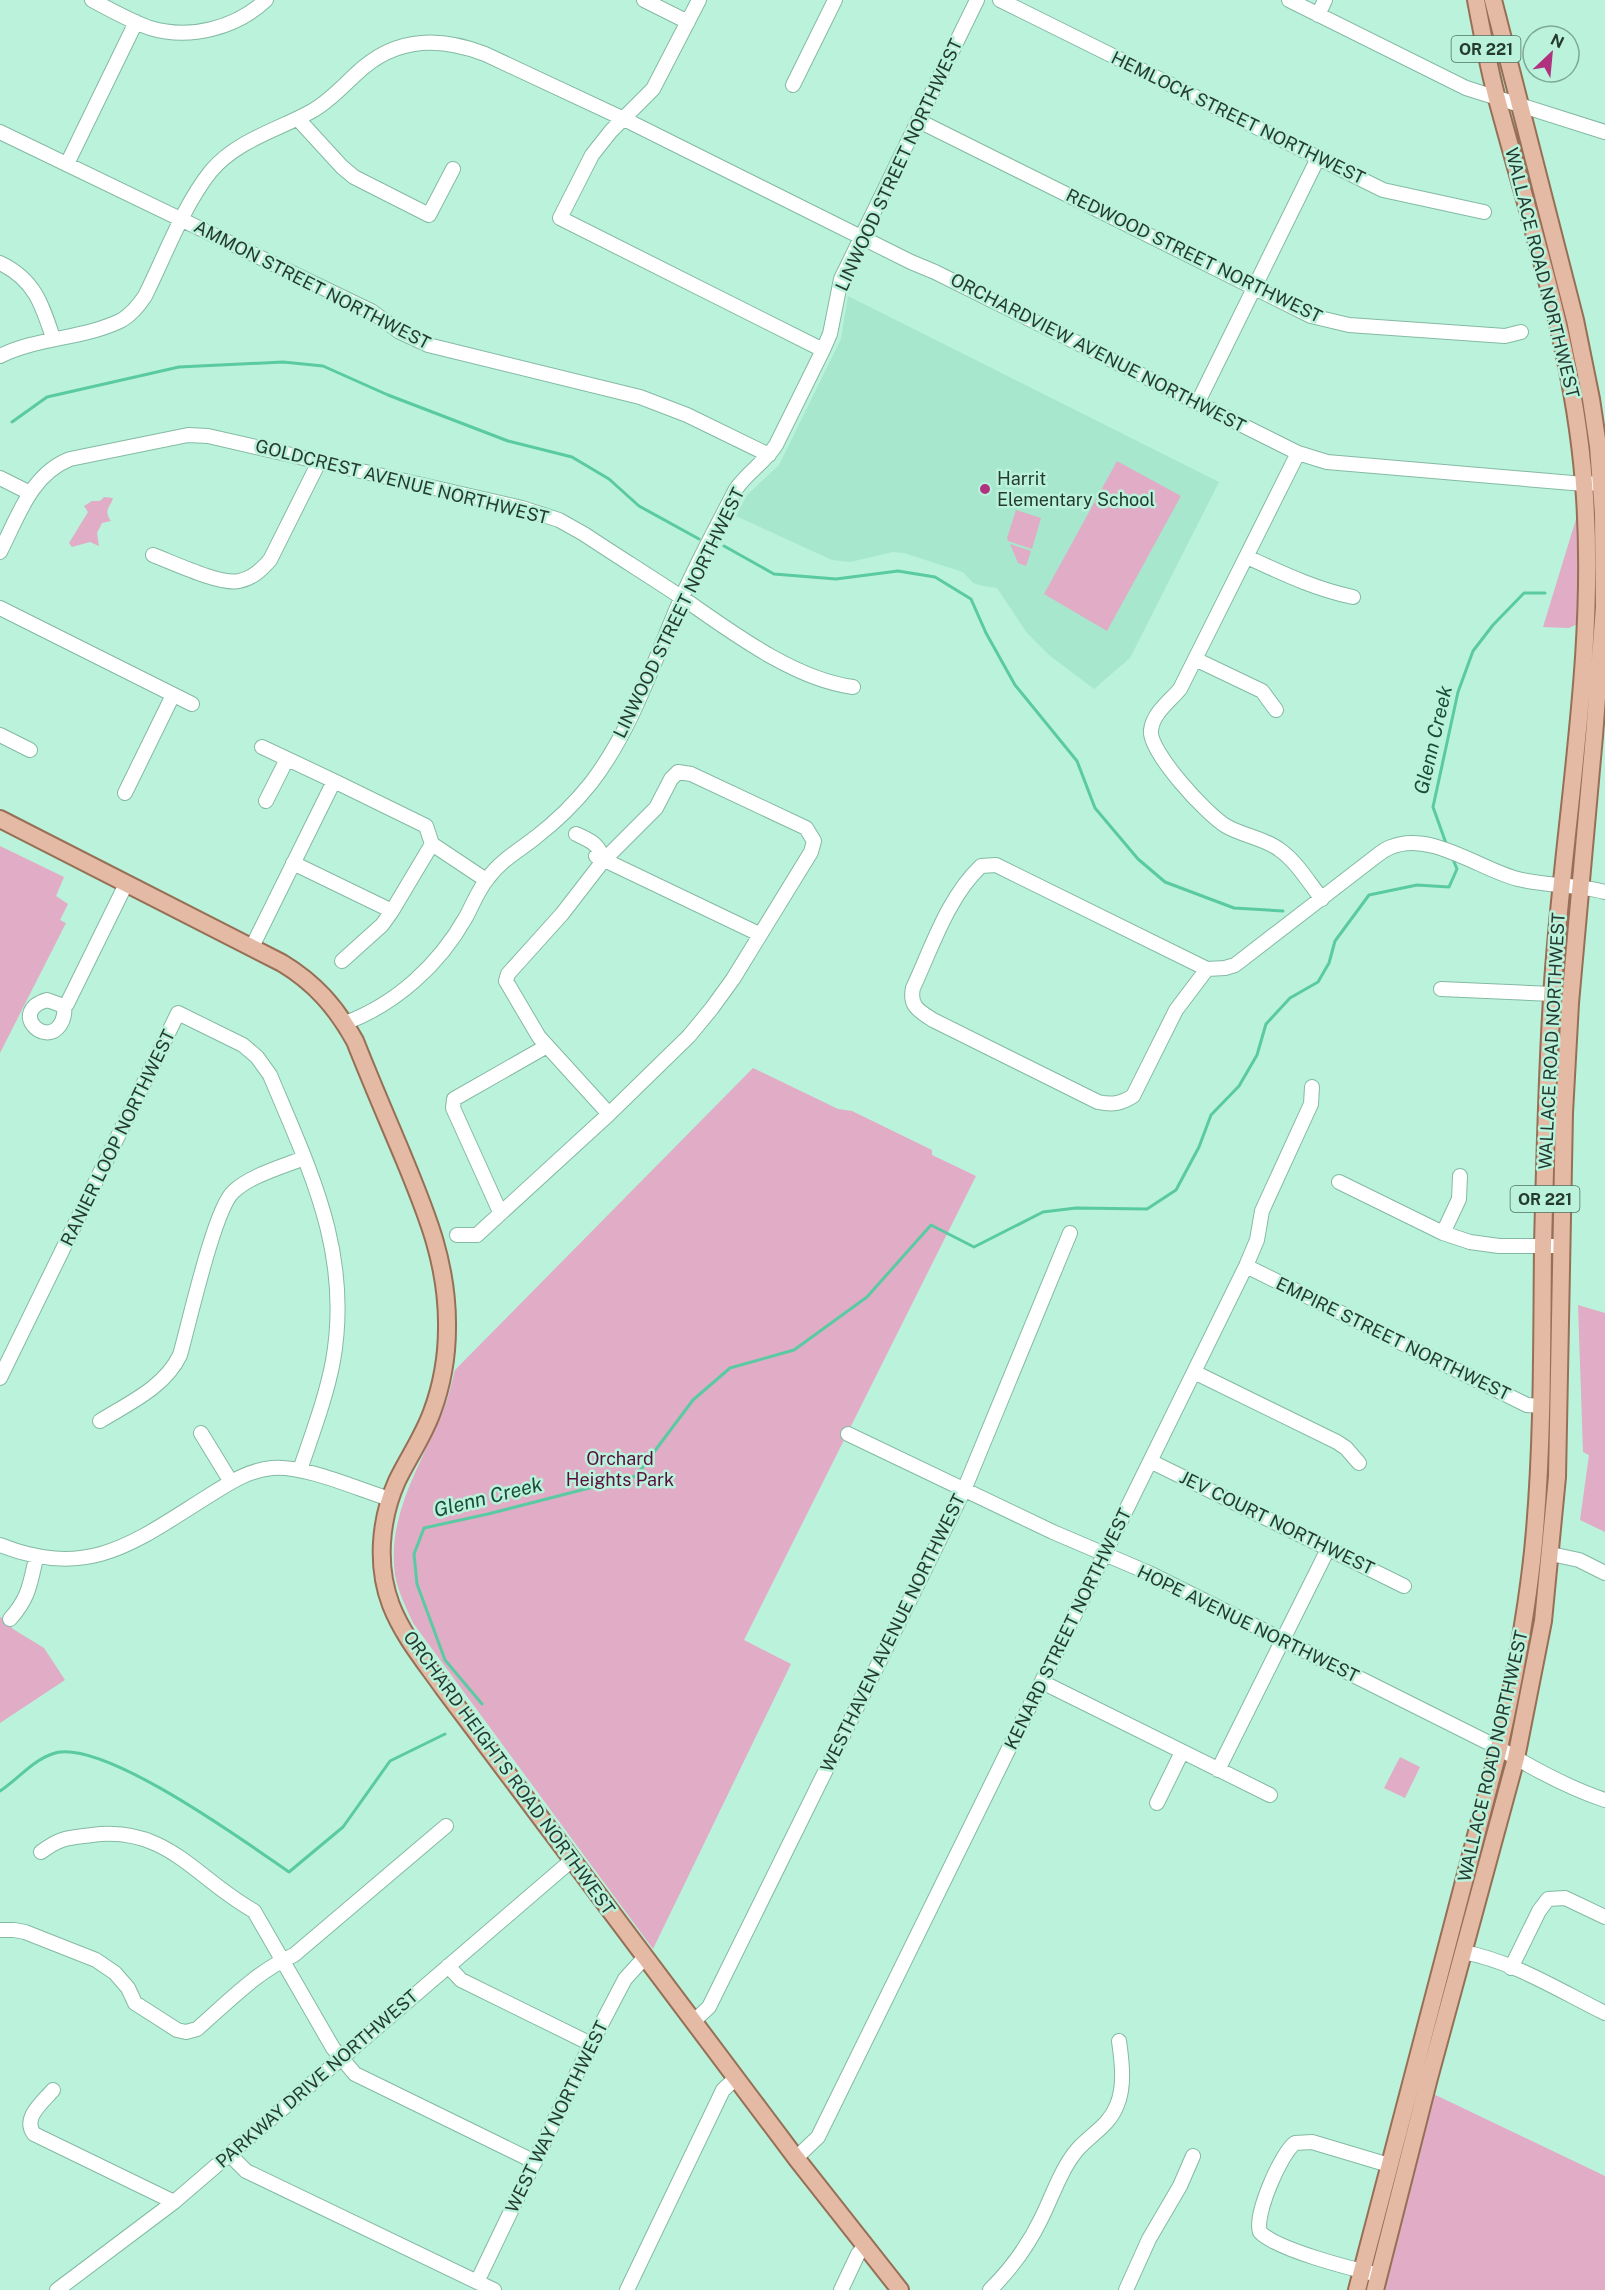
<svg xmlns="http://www.w3.org/2000/svg" width="1605" height="2290" font-family="'Public Sans',sans-serif">
<style>
.built{fill:#a7e7cd}
.green{fill:#e1acc6}
.lines{fill:none;stroke-linecap:round;stroke-linejoin:round}
.stream{stroke:#5acaa3;stroke-width:3}
.minor-casing{stroke:#84baa4;stroke-width:16}
.major-casing{stroke:#967056;stroke-width:20}
.minor{stroke:#fff;stroke-width:14}
.major{stroke:#e5baa5;stroke-width:16}
.poi-dot{fill:#b0317e;stroke:#baf2db;stroke-width:2}
.labels{text-anchor:middle;stroke-width:5;stroke-linejoin:round;paint-order:stroke}
.shield{fill:#baf2db;stroke:#527265;stroke-width:1.5}
.shield-label{font-size:16px;font-weight:bold;fill:#253b32}
.street-label{font-size:18px;fill:#253b32;stroke:#baf2db}
.poi-label{font-size:18px;fill:#253b32;stroke:#baf2db;text-anchor:start}
.park-label{font-size:18px;fill:#5a0e3e;stroke:#baf2db}
.water-label{font-size:20px;font-style:italic;fill:#1b4b3a;stroke:#baf2db}
</style>
<rect width="100%" height="100%" fill="#baf2db"/>
<path class="built" d="M848 296 1219 482 1130 658 1094 689 1049 655 1027 633 997 588 983 586 973 583 963 572 904 553 893 552 850 562 832 560 736 516 747 495 779 465 841 339Z"/>
<path class="green" d="M1117 461 1181 496 1107 631 1044 594Z
M1584 493 1605 494V611L1569 628 1543 627Z
M104 497 113 498C110 508 103 510 111 521L102 523 97 533 99 546 90 542 72 547 69 543 88 512 84 506 92 501H100Z
M1016 510 1041 518 1032 549 1008 541 1007 538Z
M1010 544 1031 551 1026 566 1018 563Z
M0 846 64 877 56 896 68 904 60 920 66 923 0 1053Z
M753 1068 838 1109 852 1111 932 1150V1155L976 1176 744 1640 791 1664 653 1949 413 1623C406 1607 398 1592 395 1575 387 1517 418 1470 440 1418 447 1403 451 1386 455 1370Z
M1578 1305 1605 1313V1532L1580 1520 1589 1455 1583 1452Z
M0 1617 7 1621 13 1629 44 1648 65 1680 0 1723Z
M1400 1757 1420 1767 1405 1798 1384 1788Z
M1423 2089 1605 2176V2290H1376Z"/>
<g class="lines">
<path class="stream" d="M12 422 47 397 179 367 283 362 323 366 388 395 508 441 572 457 609 479 639 506 699 539
M724 546 774 574 836 579 898 571 935 577 971 599 986 633 1015 685 1077 761 1095 808 1138 859 1165 882 1234 908 1283 911
M1447 846 1433 807 1458 692 1473 651 1493 625 1524 593H1545
M482 1704 445 1660 417 1584 414 1554 424 1528 488 1514 636 1476 693 1400 730 1368 794 1350 867 1297 931 1225 974 1247 1043 1212 1076 1208 1147 1209 1176 1190 1199 1147 1211 1115 1239 1086 1257 1055 1266 1024 1290 998 1318 982 1329 963 1335 941 1369 895 1417 885 1449 887 1457 869 1452 857
M0 1791C17 1780 32 1761 52 1754 99 1735 248 1844 289 1872L343 1827 390 1761 445 1734"/>
<defs>
<path id="minor" d="M92 0C111 10 130 21 150 28 190 40 236 28 266 0
M644 0 688 22
M699 0 653 89 611 131 592 155 560 218 823 350
M1000 0 1383 190 1484 212
M1289 0 1466 88 1605 132
M1318 15 1325 0
M793 85 835 0
M298 119 342 167 354 177 429 215 453 169
M919 121 1311 316 1349 325 1505 336 1521 332
M0 132 371 311 400 332 428 345 640 397 687 415 769 455
M67 164 136 22
M0 263C34 279 42 304 53 338
M0 356C38 337 84 339 122 320 132 314 139 305 145 296 165 256 183 206 211 171 237 140 278 130 312 111 332 100 347 81 364 67 401 36 444 38 485 54L624 119 911 262 935 272 1298 453 1327 462 1584 484 1601 483
M1198 402 1318 158
M1298 453 1180 689C1170 701 1153 713 1151 730 1148 751 1207 815 1226 826 1243 836 1265 838 1280 850 1297 862 1309 883 1322 899
M0 478 30 493
M0 552C18 517 31 474 70 459L188 435 208 436 522 508 559 520 584 534C617 556 651 577 684 599 733 633 794 679 853 687
M153 555C174 563 220 585 239 581 253 578 261 570 270 560L319 462
M1247 557C1282 573 1315 589 1353 597
M0 608 192 704
M1195 659 1262 691 1276 710
M0 735 30 750
M334 781 426 826 432 844 486 880
M125 793 173 695
M266 801 287 759
M576 834C591 841 600 844 603 861L562 914 508 974 506 981 539 1037 609 1114 689 1036 712 1008 733 979 811 852 814 841 806 828 691 774 678 772 671 779 656 808 603 861
M596 856 759 934
M293 863 392 911 382 925 342 961
M996 865 1207 969 1176 1010 1133 1096C1120 1104 1112 1105 1098 1102L933 1020C919 1011 909 1006 913 988 932 947 948 897 981 866Z
M392 911 432 844
M252 947 334 781 262 747
M1207 969 1225 968 1235 965 1375 857C1380 853 1385 849 1391 847 1430 830 1481 870 1518 879 1547 886 1576 884 1605 892
M1441 989 1552 994
M64 1006 47 1000C9 1011 44 1048 60 1025 64 1019 65 1013 64 1006L67 1004 126 884
M345 1023C396 1004 439 965 466 917 473 904 478 890 488 878 501 860 520 850 536 837 557 821 575 803 591 783 628 735 649 675 672 620 690 575 714 532 736 489 748 472 765 462 776 445L823 350 830 334 841 279 977 0
M1339 1182 1443 1233 1470 1242 1499 1246H1562
M500 1212 453 1108 454 1099 547 1046
M1443 1233 1459 1199 1460 1176
M457 1235H477L609 1114
M1246 1266 1527 1405 1542 1406
M1194 1372 1337 1442 1346 1448 1359 1463
M0 1378 178 1013 243 1045 257 1057 270 1075C310 1171 352 1253 333 1361 326 1398 312 1434 300 1470
M100 1421C129 1403 165 1387 180 1355 189 1324 214 1210 233 1192 251 1175 282 1167 304 1158
M201 1433 231 1482
M848 1434 1053 1532 1149 1573 1499 1748C1532 1768 1568 1788 1605 1800
M1150 1461 1404 1586
M0 1545C90 1581 136 1541 210 1495 229 1483 249 1470 272 1468 305 1465 357 1489 390 1499
M1551 1554 1579 1560 1605 1573
M10 1619C29 1598 30 1584 36 1558
M1042 1682 1270 1795
M1218 1770 1328 1549
M1157 1803 1182 1752
M41 1852C61 1837 68 1838 92 1835 167 1825 196 1879 254 1911L333 2048 355 2074 535 2162
M0 1930H14L25 1932 96 1960 115 1973 128 1988 135 2003 177 2030 186 2032 197 2029C227 2003 257 1971 294 1955L446 1826
M1463 1952C1513 1961 1560 1991 1605 2013
M448 1966 461 1980 591 2044
M1511 1968 1539 1911 1548 1899 1565 1898 1605 1917
M694 2021 709 2007 964 1490 1070 1233
M53 2090C42 2103 22 2118 34 2134L174 2202
M230 2155 246 2171 494 2290
M796 2158 818 2137 1246 1266 1257 1240 1262 1211 1311 1104 1312 1087
M1379 2275C1353 2269 1277 2250 1260 2232 1254 2215 1281 2153 1295 2143L1312 2142 1389 2165
M477 2282 591 2044 625 1979 645 1957
M57 2290 174 2202 572 1860
M627 2290 723 2090 736 2078
M841 2290 858 2254 865 2246
M990 2290C1011 2269 1028 2246 1041 2219 1052 2197 1061 2169 1077 2150 1091 2134 1109 2126 1117 2105 1125 2086 1122 2062 1119 2041
M1126 2290 1149 2239 1180 2186 1193 2156"/>
<path id="major" d="M0 819 282 963C315 983 336 1007 355 1041 370 1079 386 1116 402 1154 426 1212 448 1263 447 1328 447 1356 442 1385 432 1412 423 1437 408 1458 397 1481 380 1519 376 1566 391 1605 403 1636 425 1662 444 1689L796 2158 900 2290
M1357 2290 1499 1748C1515 1676 1529 1604 1535 1530 1543 1435 1542 1341 1543 1246 1545 1163 1547 1080 1552 998 1562 827 1598 655 1584 484 1574 351 1530 223 1496 95 1488 64 1482 32 1476 0
M1375 2290 1429 2078 1516 1758 1543 1621 1557 1477 1564 1113 1570 1003 1594 736 1604 607 1603 513 1598 446 1591 399 1575 320 1493 0"/>
</defs>
<use href="#minor" class="minor-casing"/>
<use href="#major" class="major-casing"/>
<use href="#minor" class="minor"/>
<use href="#major" class="major"/>
</g>
<circle class="poi-dot" cx="985" cy="489" r="6"/>
<g class="labels">
<g class="shield">
<rect x="1451.5" y="36" width="69" height="26" rx="4.5"/>
<rect x="1510.5" y="1186" width="69" height="26" rx="4.5"/>
</g>
<g class="shield-label">
<text x="1486" y="55">OR 221</text>
<text x="1545" y="1205">OR 221</text>
</g>
<g class="street-label">
<text transform="translate(1238 118) rotate(26)" y="6">HEMLOCK STREET NORTHWEST</text>
<text transform="translate(899 165) rotate(-65)" y="6">LINWOOD STREET NORTHWEST</text>
<text transform="translate(1194 256) rotate(26)" y="6">REDWOOD STREET NORTHWEST</text>
<text transform="translate(1542 273) rotate(76)" y="6">WALLACE ROAD NORTHWEST</text>
<text transform="translate(312 285) rotate(27)" y="6">AMMON STREET NORTHWEST</text>
<text transform="translate(1098 353) rotate(27)" y="6">ORCHARDVIEW AVENUE NORTHWEST</text>
<text transform="translate(402 482) rotate(14)" y="6">GOLDCREST AVENUE NORTHWEST</text>
<text transform="translate(679 613) rotate(-64)" y="6">LINWOOD STREET NORTHWEST</text>
<text transform="translate(1552 1041) rotate(-87)" y="6">WALLACE ROAD NORTHWEST</text>
<text transform="translate(118 1138) rotate(-64)" y="6">RANIER LOOP NORTHWEST</text>
<text transform="translate(1393 1339) rotate(26)" y="6">EMPIRE STREET NORTHWEST</text>
<text transform="translate(1277 1523) rotate(26)" y="6">JEV COURT NORTHWEST</text>
<text transform="translate(1248 1624) rotate(26)" y="6">HOPE AVENUE NORTHWEST</text>
<text transform="translate(1068 1629) rotate(-64)" y="6">KENARD STREET NORTHWEST</text>
<text transform="translate(893 1633) rotate(-64)" y="6">WESTHAVEN AVENUE NORTHWEST</text>
<text transform="translate(1493 1756) rotate(-77)" y="6">WALLACE ROAD NORTHWEST</text>
<text transform="translate(509 1773) rotate(54)" y="6">ORCHARD HEIGHTS ROAD NORTHWEST</text>
<text transform="translate(317 2079) rotate(-41)" y="6">PARKWAY DRIVE NORTHWEST</text>
<text transform="translate(557 2117) rotate(-64)" y="6">WEST WAY NORTHWEST</text>
</g>
<g class="poi-label">
<text x="997" y="485">Harrit<tspan x="997" dy="21">Elementary School</tspan></text>
</g>
<g class="park-label">
<text x="620" y="1465">Orchard<tspan x="620" dy="21">Heights Park</tspan></text>
</g>
<g class="water-label">
<text transform="translate(1433 740) rotate(-77)" y="7">Glenn Creek</text>
<text transform="translate(488 1497) rotate(-14)" y="7">Glenn Creek</text>
</g>
</g>
<g transform="translate(1551 54) rotate(26)"><circle r="28" fill="#baf2db" stroke="#7ea997" stroke-width="1.5"/>
<path d="M0-4.5L10 22L0 15L-10 22Z" fill="#b0317e"/>
<text y="-9" font-size="16" font-weight="bold" text-anchor="middle" fill="#253b32">N</text>
</g>
</svg>
